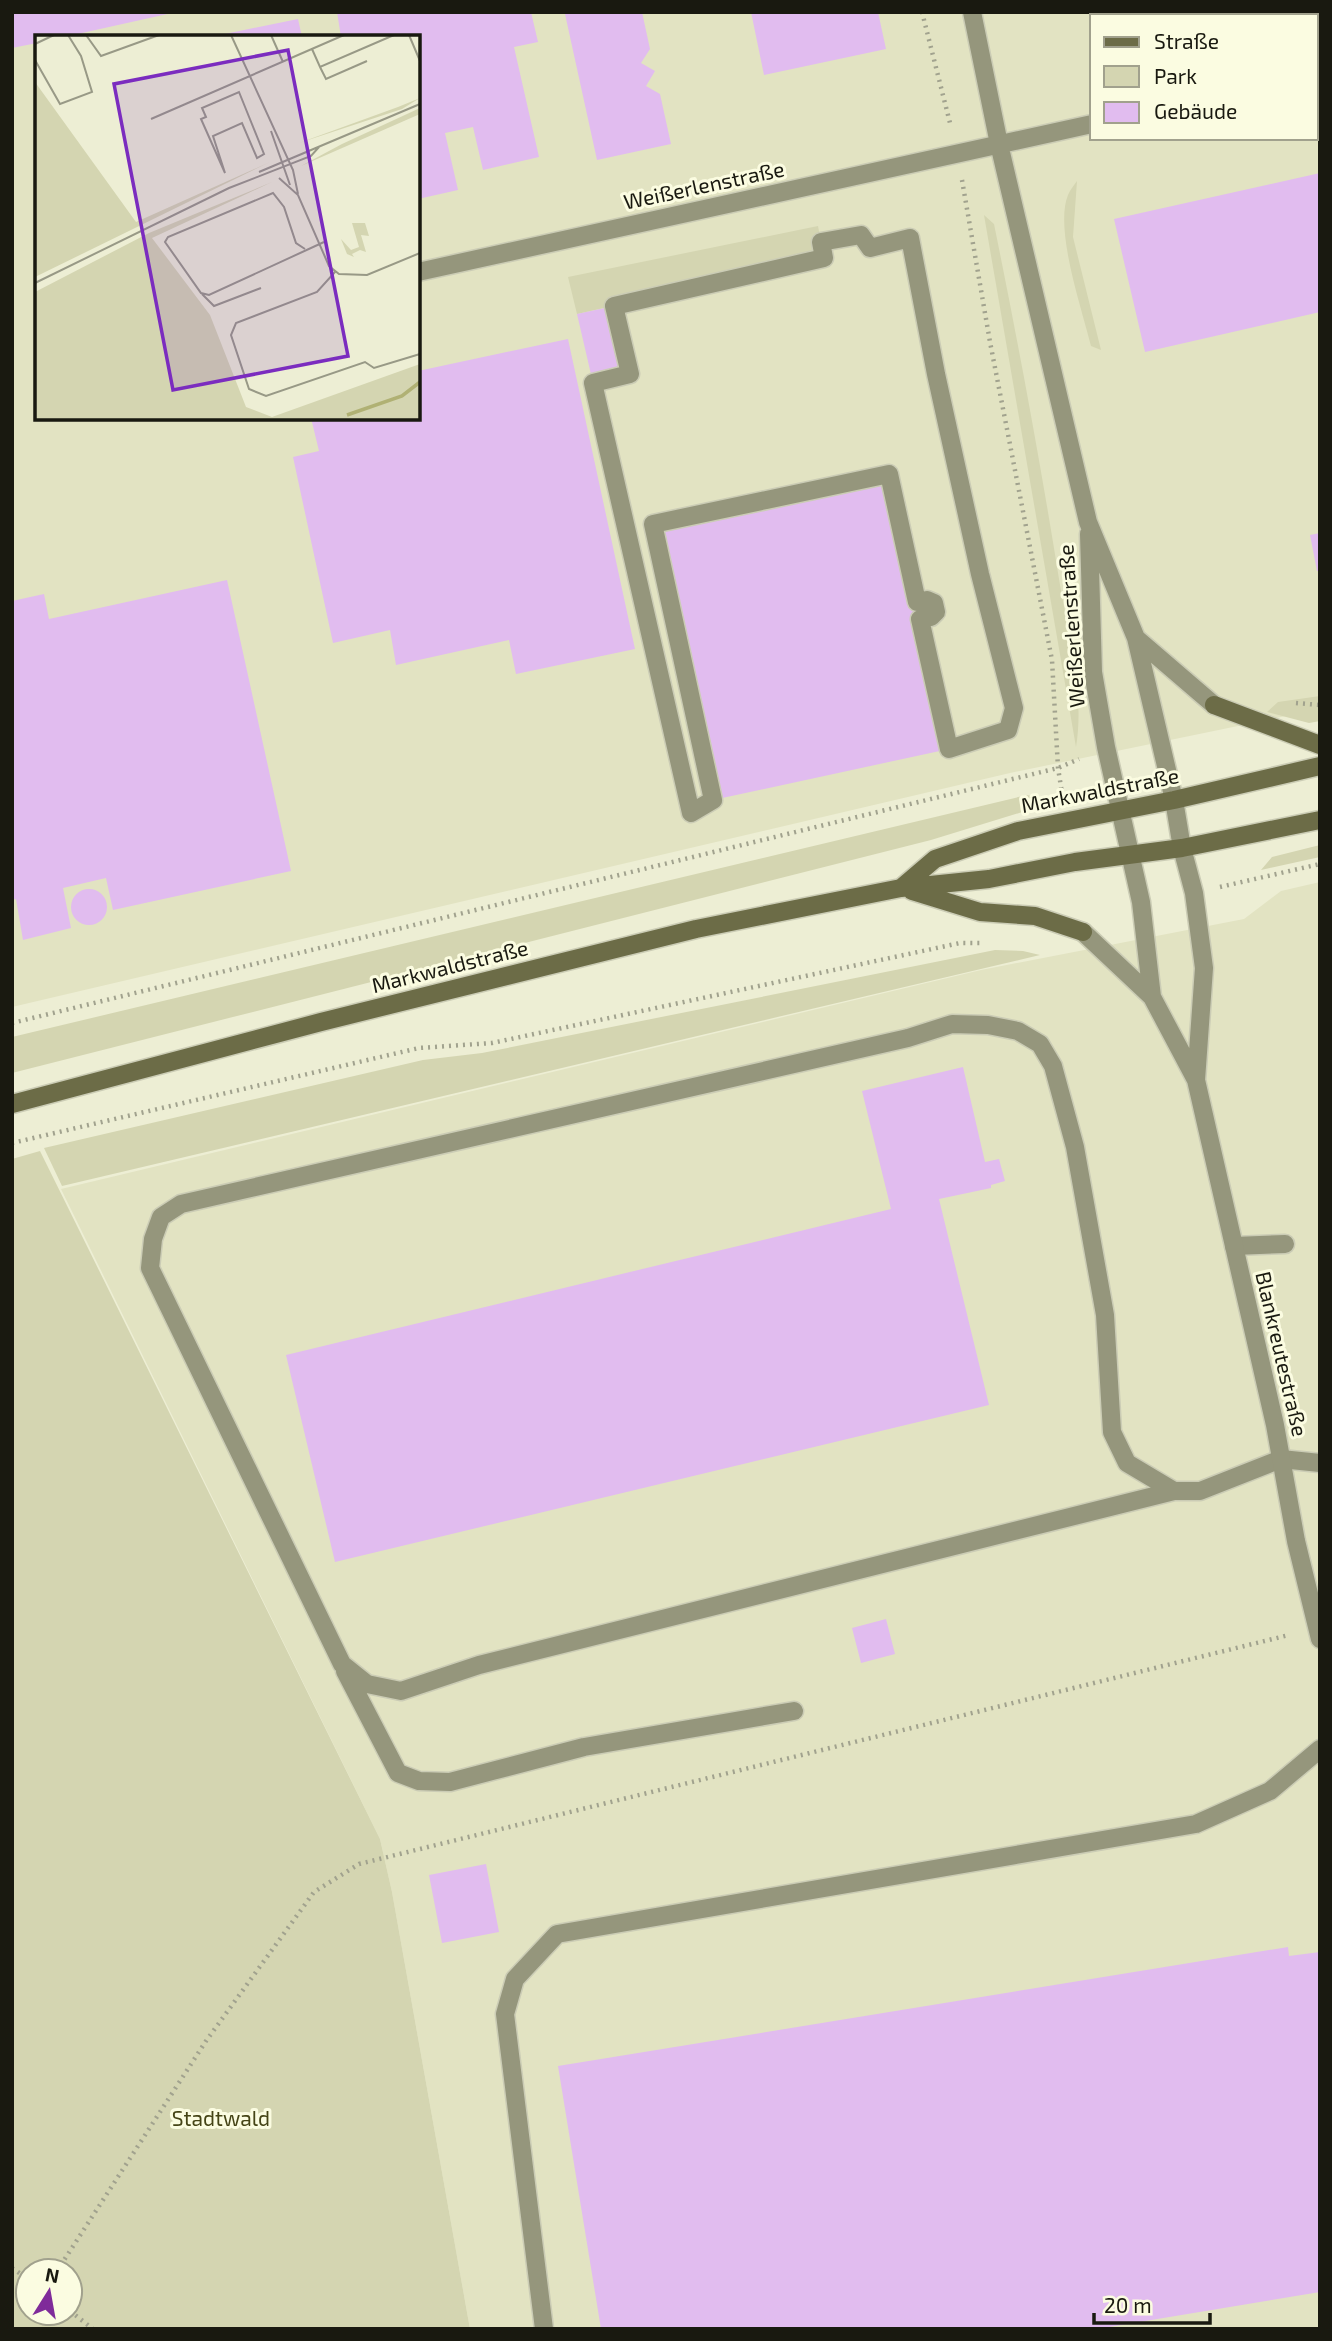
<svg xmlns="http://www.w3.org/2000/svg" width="1332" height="2341" font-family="'Exo 2',sans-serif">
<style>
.built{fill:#e2e3c2;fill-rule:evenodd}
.green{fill:#d4d5b1;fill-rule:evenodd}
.building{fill:#e1bcef}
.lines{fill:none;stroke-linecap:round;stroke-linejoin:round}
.service-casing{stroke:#cbccb5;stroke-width:21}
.minor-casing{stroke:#cbccb5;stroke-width:21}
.secondary-casing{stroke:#cbccb5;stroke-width:21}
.path{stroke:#a1a28e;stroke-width:4.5;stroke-dasharray:2 5;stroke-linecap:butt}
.service{stroke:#95967c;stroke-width:18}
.minor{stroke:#95967c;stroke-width:18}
.secondary{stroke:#6c6c47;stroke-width:18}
.labels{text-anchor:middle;stroke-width:6;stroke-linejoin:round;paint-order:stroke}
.street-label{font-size:21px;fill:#191910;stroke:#fbfce1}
.park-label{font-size:21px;fill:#454416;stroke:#fbfce1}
.inset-river{fill:none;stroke:#b0b174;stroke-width:3.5}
.inset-road{fill:none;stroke:#989986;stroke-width:2}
.view{fill:#7b2cbf;fill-opacity:0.15;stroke:#7b2cbf;stroke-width:3.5}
.inset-edge{fill:none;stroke:#191910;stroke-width:3.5}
</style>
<rect width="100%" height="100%" fill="#edeed4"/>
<path class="built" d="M12 12H1320V709L1010 773 12 1007ZM1092 16H1316V138H1092ZM37 37H418V418H37Z
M1320 882V2329H470L392 1892 380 1839 61 1189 981 970 1244 919 1281 891Z"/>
<path class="green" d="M1077 181 1073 237 1101 350 1091 346C1082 309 1054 229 1068 195 1070 190 1074 185 1077 181Z
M984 215 994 224C1018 342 1040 460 1059 579 1068 633 1085 693 1076 747Z
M818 226 824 258 577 314 568 277Z
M1320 696V721L1309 723 1267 712 1278 702Z
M1027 795 1040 798 1032 809 931 840 12 1073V1037Z
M1320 845V857L1261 870 1272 857Z
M995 950 1023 951 1040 955 62 1186 44 1148 423 1060 482 1053Z
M40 1151 380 1839 392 1892 470 2329H12V1159ZM70 2271V2313H28V2271Z"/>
<path class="building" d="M12 12H172V13L64 37H37V43L12 48Z
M337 12H531L538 42 514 47 539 157 483 170 473 127 445 133 458 190 418 199V37H341Z
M571 12H642L650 49 641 63 655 71 646 86 660 94 671 144 597 160 565 14Z
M751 12H878L886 49 764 75Z
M298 19 302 37H216L215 36Z
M1320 173V312L1145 352 1114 219Z
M614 306 630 374 593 383 577 314Z
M568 339 635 649 516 674 509 640 396 665 390 630 333 643 293 457 319 451 311 418H418V371Z
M889 474 949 749 713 800 653 524Z
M1320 533V571H1317L1310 535Z
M227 580 291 871 113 910 106 878 63 888 71 928 23 940 16 899 12 900V601L44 594 49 619Z
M71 907a18 18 0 1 1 36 0a18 18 0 1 1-36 0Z
M963 1067 985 1162 999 1159 1005 1181 991 1185V1188L939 1199 989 1405 335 1562 286 1355 891 1209 862 1091Z
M886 1619 895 1654 861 1663 852 1628Z
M486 1864 499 1932 442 1943 429 1875Z
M1288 1947 1289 1956 1320 1952V2292L1097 2329H601L558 2066Z"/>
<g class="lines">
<defs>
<path id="service" d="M1256 12 1257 16
M861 235 870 248 910 238 936 374 980 574 1014 708 1008 730 949 749 920 619 931 617 936 612 934 603 927 600 917 602 889 474 653 524 713 800 691 813 593 383 630 374 614 306 824 258 821 242Z
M1234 1246 1285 1244
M1174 1491 1127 1463 1112 1432 1105 1315 1075 1147 1053 1066 1040 1044 1018 1031 988 1025 952 1024 908 1038 181 1204 161 1217 153 1239 150 1268 342 1664 367 1684 401 1691 479 1665 1174 1491H1200L1281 1459 1320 1463
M345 1671 398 1773 419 1781 450 1782 584 1747 794 1711
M544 2329 505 2014 515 1979 557 1934 1196 1824 1270 1791 1320 1749"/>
<path id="minor" d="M972 12 999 144 1088 522 1136 638 1174 800 1182 848 1194 893 1204 968 1196 1080
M1316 75 1320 74
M418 272 1092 124
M1089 534 1093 672 1106 747 1141 902 1152 997
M1136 638 1214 705
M1083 932 1152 997 1196 1080 1275 1425 1296 1541 1320 1639"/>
<path id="secondary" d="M1214 705 1320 745
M901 888 935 859 1018 831 1174 800 1320 766
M912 891 980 912 1035 916 1083 932
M12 1104 321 1022 696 929 901 888 989 879 1075 862 1182 848 1320 820"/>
</defs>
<use href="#service" class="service-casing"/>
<use href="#minor" class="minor-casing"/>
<use href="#secondary" class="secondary-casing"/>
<path class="path" d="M922 12 951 127
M962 180 990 342 1052 660 1058 768 1062 793
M1296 703 1320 705
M1220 887 1320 864
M12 1023 1058 768 1079 759
M12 1143 419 1048 492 1043 960 943H980
M12 2268 28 2279
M57 2271 206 2041 314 1892 359 1864 1289 1635
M70 2311 93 2329"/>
<use href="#service" class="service"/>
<use href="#minor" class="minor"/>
<use href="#secondary" class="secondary"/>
</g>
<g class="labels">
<g class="street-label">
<text transform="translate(704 186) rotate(-12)" y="7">Weißerlenstraße</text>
<text transform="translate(1072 626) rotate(-94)" y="7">Weißerlenstraße</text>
<text transform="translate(1100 791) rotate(-11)" y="7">Markwaldstraße</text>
<text transform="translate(450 967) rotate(-14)" y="7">Markwaldstraße</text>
<text transform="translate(1281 1354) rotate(77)" y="7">Blankreutestraße</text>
</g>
<g class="park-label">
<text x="221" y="2126">Stadtwald</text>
</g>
</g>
<g transform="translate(35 35)">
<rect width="385" height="385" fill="#edeed4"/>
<path d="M0 47 101 187 235 127 0 242ZM385 63 367 74 264 108 363 72ZM385 73V79L266 131 307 109ZM237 147 117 203 175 280 211 372 237 382 385 329V385H0V257L114 198ZM317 188H330L334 201 326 200 331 217 325 215 317 219 319 222 312 219 306 204 316 215 324 212Z" fill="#d4d5b1"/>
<path class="inset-river" d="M312 380 367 361 385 347"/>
<path class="inset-road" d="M51 0 66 21 124 0M196 0 258 135 263 159M236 0 248 27M374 0 385 26M0 9 19 0M277 14 285 32 359 0M0 25 25 69 57 57 46 21 33 0M285 32 291 44 332 26M204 57 229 119 222 123 207 88 178 101 190 138 166 84 171 82 167 73ZM116 84 309 0M236 96 255 150M224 137 385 69M244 143 263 160 294 231 304 239 332 240 385 218M270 214 261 208 249 172 238 158 133 202 130 207 166 258 174 260 289 207M300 237 282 257 201 288 196 300 214 354 231 361 330 327 339 333 385 319M0 248 194 153 276 121 284 112M167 259 179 271 226 253"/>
<path class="view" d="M253 15 313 321 138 355 79 49Z"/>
<rect width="385" height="385" class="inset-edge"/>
</g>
<rect width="1332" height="2341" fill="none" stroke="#191910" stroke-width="28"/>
<rect x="1090" y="14" width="228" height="126" fill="#fbfce1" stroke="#a1a18d" stroke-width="2"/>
<rect x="1104" y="37" width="35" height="10" fill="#6c6c47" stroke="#a1a18d" stroke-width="2"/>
<text x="1154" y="49" font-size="21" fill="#191910">Straße</text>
<rect x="1104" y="66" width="35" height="21" fill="#d4d5b1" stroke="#a1a18d" stroke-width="2"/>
<text x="1154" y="84" font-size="21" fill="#191910">Park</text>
<rect x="1104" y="102" width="35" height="21" fill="#e1bcef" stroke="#a1a18d" stroke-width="2"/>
<text x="1154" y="119" font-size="21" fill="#191910">Gebäude</text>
<g transform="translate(49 2292) rotate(11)"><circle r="33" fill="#fbfce1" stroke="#a1a18d" stroke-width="2"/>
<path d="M0-5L12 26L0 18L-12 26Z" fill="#7f2b9a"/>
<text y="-10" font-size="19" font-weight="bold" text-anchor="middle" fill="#191910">N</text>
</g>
<path d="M1094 2313v10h116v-10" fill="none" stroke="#191910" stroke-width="3.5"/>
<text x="1104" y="2313" font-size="21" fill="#191910" stroke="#fbfce1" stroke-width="5" paint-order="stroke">20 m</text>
</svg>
